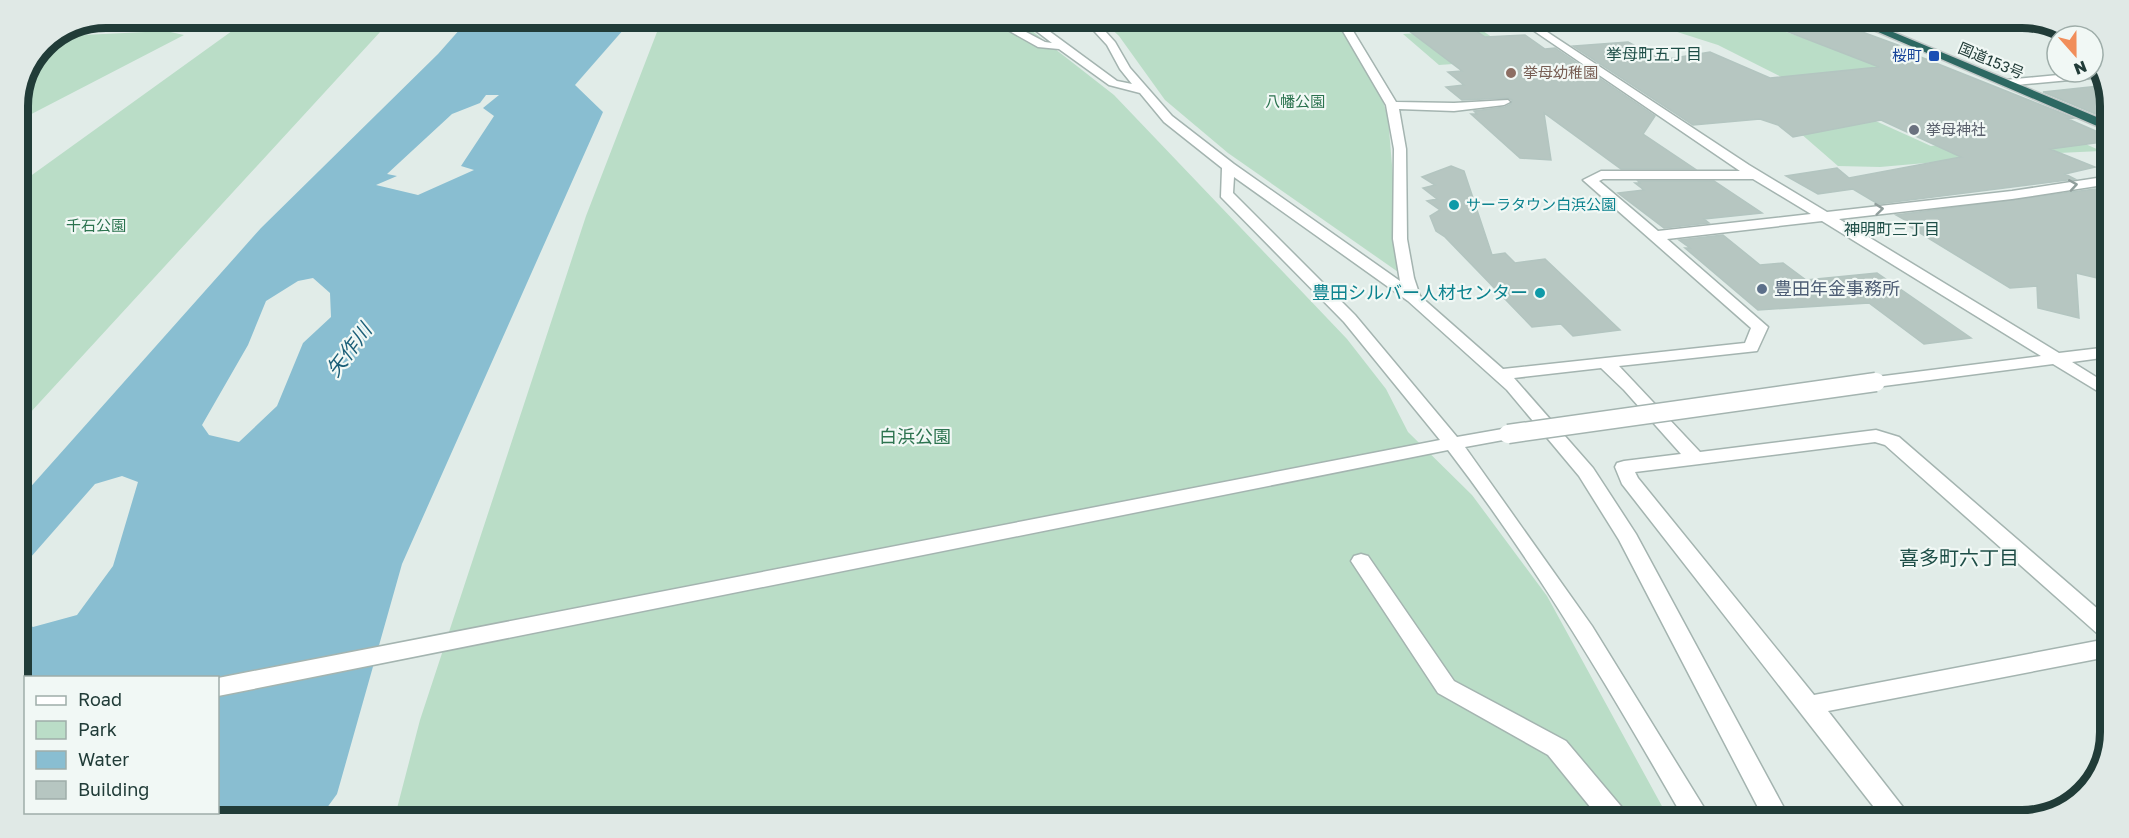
<svg xmlns="http://www.w3.org/2000/svg" width="2129" height="838" font-family="'Golos Text','Noto Sans JP',sans-serif">
<style>
.green{fill:#baddc7}
.water{fill:#89bed1;fill-rule:evenodd}
.building{fill:#b6c6c1;stroke:#b3c5c0;stroke-width:1.5}
.lines{fill:none;stroke-linecap:round;stroke-linejoin:round}
.minor-casing{stroke:#a4b4b0;stroke-width:3}
.highway-casing{stroke:#c1c8c7;stroke-width:3}
.minor{fill:#fff;fill-rule:evenodd}
.highway{fill:#2d6862;fill-rule:evenodd}
.minor-bridge-casing{stroke:#a4b4b0;stroke-width:21;stroke-linecap:butt}
.minor-bridge{stroke:#fff;stroke-width:18}
.oneway{stroke:#909e9c}
.transit-dot{fill:#1a4fb4;stroke:#f1f8f5;stroke-width:2}
.education-dot{fill:#8d6e63;stroke:#f1f8f5;stroke-width:2}
.worship-dot{fill:#6b7280;stroke:#f1f8f5;stroke-width:2}
.culture-dot{fill:#0f9aa8;stroke:#f1f8f5;stroke-width:2}
.service-dot{fill:#5c6f8a;stroke:#f1f8f5;stroke-width:2}
.labels{text-anchor:middle;stroke-width:4.5;stroke-linejoin:round;paint-order:stroke}
.far-transit-label{font-size:15px;fill:#164399;stroke:#f1f8f5;text-anchor:end}
.far-street-label{font-size:15px;fill:#213c38;stroke:#f1f8f5}
.far-education-label{font-size:15px;fill:#785e54;stroke:#f1f8f5;text-anchor:start}
.far-park-label{font-size:15px;fill:#2c734f;stroke:#f1f8f5}
.far-worship-label{font-size:15px;fill:#5b616d;stroke:#f1f8f5;text-anchor:start}
.far-culture-label{font-size:15px;fill:#0d838f;stroke:#f1f8f5;text-anchor:start}
.far-neighbourhood-label{font-size:16px;fill:#1e4e47;stroke:#f1f8f5}
.service-label{font-size:18px;fill:#4e5e75;stroke:#f1f8f5;text-anchor:start}
.culture-label{font-size:18px;fill:#0d838f;stroke:#f1f8f5;text-anchor:end}
.park-label{font-size:18px;fill:#2c734f;stroke:#f1f8f5}
.water-label{font-size:20px;font-style:italic;fill:#1c5f78;stroke:#f1f8f5}
.neighbourhood-label{font-size:20px;fill:#1e4e47;stroke:#f1f8f5}
.rim{fill:none;stroke:#213c38;stroke-width:8}
</style>
<rect width="100%" height="100%" fill="#e1ece8"/>
<path class="green" d="M250 18 392 19 18 426V185Z
M662 19 1018 20 1114 95 1347 339 1386 389 1408 432 1472 495 1547 596 1669 819 395 816 420 720 586 216Z
M1102 20 1336 21 1361 56 1380 92 1388 117 1401 274 1228 153 1165 100 1119 36Z
M1646 22H1757L2000 105 2101 151 2017 155 1880 167 1838 166 1792 126 1838 104 1931 146 1963 142 1809 91 1718 45Z
M1480 29 1524 59 1439 65 1403 34Z
M166 31 184 35 18 121V101L44 44 62 36Z"/>
<path class="water" d="M469 19 631 21 575 85 603 112 402 564 337 794 321 816 78 815 74 813 218 812V678H26L25 757 18 738V618L33 627 77 615 113 566 138 482 122 476 95 484 23 566 18 591V501L261 228 438 54ZM486 95H499L483 108 494 116 461 166 474 170 418 195 376 185 397 176 387 174 452 114 480 103ZM313 278 330 293 331 317 303 343 277 406 239 442 209 435 202 425 248 345 266 301 298 281Z"/>
<path class="building" d="M1396 21H1462L1485 37 1525 35 1545 49 1555 48 1655 116 1643 134 1695 169H1621L1544 113 1551 160 1520 158 1471 114H1477L1474 111 1505 107 1511 104 1512 100 1508 98 1462 100 1446 87 1464 85 1448 72 1462 71Z
M1769 22H1835L1898 45 1893 46 2074 118 2068 119 2098 132H2095L2109 138 2103 139 2110 141 2050 149 2095 167 2065 174 2075 179 1878 204 1853 189 1818 194 1786 176 1837 168 1849 178 1961 157 1881 120 1793 137 1778 125 1760 119 1693 125 1573 46 1628 42 1662 60 1710 52 1770 78 1879 67 1768 24Z
M2099 86 2106 89 2111 100V114L2098 115 2043 92Z
M1451 166 1464 171 1492 255 1505 253 1515 263 1545 259 1620 330 1573 336 1561 324 1532 327 1445 237 1436 231 1430 216 1440 210 1427 201 1437 199 1423 188 1435 185 1422 177Z
M1638 181H1714L1762 213 1704 219 1709 223 1664 228 1618 193 1644 190 1635 183H1640Z
M2095 189 2110 196V281L2076 273 2079 318 2038 308 2037 286 2010 288 1910 227 1916 226 1896 215Z
M1723 235 1760 265 1783 263 1806 280 1877 273 1971 338 1924 344 1869 303 1758 310 1685 248H1690L1679 240Z"/>
<g class="lines">
<defs>
<path id="minor" d="M990 20H1003L1045 42 1052 43 1022 20H1034L1117 81 1132 84 1120 69 1107 45 1084 20H1095L1115 42 1130 68 1172 116 1234 164 1400 281 1393 239 1394 149 1386 105 1337 21H1347L1396 102 1454 103 1508 100 1510 102 1504 105 1454 111 1399 109 1406 149 1407 239 1414 278 1420 296 1503 369 1745 343 1751 328 1583 180 1601 171H1740L1521 22H1532L1749 165 1827 212 2012 191 2110 176V184L2012 199 1839 219 2059 353 2109 347V357L2072 362 2109 385V398L2053 364 1876 387 1870 386 1867 382 1870 378 1876 377 2041 356 1822 221 1667 239 1768 327 1757 351 1619 366 1700 452 1876 430 1899 437 2107 617V637L2099 635 1885 445 1875 442 1635 472 1638 478 1814 695 2107 639V657L1828 711 1913 820H1884L1622 484 1615 467 1617 463 1624 461 1681 454 1624 390 1601 368 1514 378 1593 468 1636 534 1790 819H1764L1619 540 1579 476 1507 390 1408 301 1234 177 1233 193 1355 315 1457 437 1508 428 1514 430 1517 434 1514 438 1465 447 1592 626 1711 819H1684C1612 693 1537 566 1448 450L218 696V678L1440 440 1344 322 1221 197 1222 168 1164 122 1140 93 1109 85 1059 49 1038 47ZM1603 179H1753L1811 214 1658 231 1599 181Z
M2100 71 2102 77 2005 86 1999 83 2005 80Z
M1361 554 1368 556 1454 681 1566 741 1625 811 1629 819H1600L1548 755 1438 693 1351 561 1354 556Z
M26 715V735L18 736V716Z"/>
<path id="highway" d="M196 18H249L244 21 76 31 89 25Z
M1855 22H1869L2111 123V132Z"/>
</defs>
<use href="#minor" class="minor-casing"/>
<use href="#highway" class="highway-casing"/>
<use href="#minor" class="minor"/>
<use href="#highway" class="highway"/>
<defs>
<path id="minor-bridge" d="M1508 434 1876 382"/>
</defs>
<use href="#minor-bridge" class="minor-bridge-casing"/>
<use href="#minor-bridge" class="minor-bridge"/>
</g>
<defs><path id="oneway-chevron" d="M-2-3.5L2.5 0L-2 3.5" fill="none" stroke-width="1.6" stroke-linecap="round" stroke-linejoin="round" transform="scale(1.5)"/></defs>
<g class="oneway">
<use href="#oneway-chevron" transform="translate(2073 185) rotate(-9)"/>
<use href="#oneway-chevron" transform="translate(1879 209) rotate(-6)"/>
</g>
<rect class="transit-dot" x="1928" y="50" width="12" height="12" rx="3"/>
<circle class="education-dot" cx="1511" cy="73" r="6"/>
<circle class="worship-dot" cx="1914" cy="130" r="6"/>
<g class="culture-dot">
<circle cx="1454" cy="205" r="6"/>
<circle cx="1540" cy="293" r="6"/>
</g>
<circle class="service-dot" cx="1762" cy="289" r="6"/>
<g class="labels">
<g class="far-transit-label">
<text x="1922" y="61">桜町</text>
</g>
<g class="far-street-label">
<text transform="translate(1991 61) rotate(23)" y="5">国道153号</text>
</g>
<g class="far-education-label">
<text x="1523" y="78">挙母幼稚園</text>
</g>
<g class="far-park-label">
<text x="1295" y="107">八幡公園</text>
<text x="96" y="231">千石公園</text>
</g>
<g class="far-worship-label">
<text x="1926" y="135">挙母神社</text>
</g>
<g class="far-culture-label">
<text x="1466" y="210">サーラタウン白浜公園</text>
</g>
<g class="far-neighbourhood-label">
<text x="1654" y="60">挙母町五丁目</text>
<text x="1892" y="235">神明町三丁目</text>
</g>
<g class="service-label">
<text x="1774" y="295">豊田年金事務所</text>
</g>
<g class="culture-label">
<text x="1528" y="299">豊田シルバー人材センター</text>
</g>
<g class="park-label">
<text x="915" y="443">白浜公園</text>
</g>
<g class="water-label">
<text transform="translate(349 350) rotate(-53)" y="7">矢作川</text>
</g>
<g class="neighbourhood-label">
<text x="1959" y="565">喜多町六丁目</text>
</g>
</g>
<path d="M0 0H2129V838H0ZM106 28H2022A78 78 0 0 1 2100 106V732A78 78 0 0 1 2022 810H106A78 78 0 0 1 28 732V106A78 78 0 0 1 106 28Z" fill="#e0e9e6" fill-rule="evenodd"/>
<path class="rim" d="M106 28H2022A78 78 0 0 1 2100 106V732A78 78 0 0 1 2022 810H106A78 78 0 0 1 28 732V106A78 78 0 0 1 106 28Z"/>
<rect x="24" y="676" width="195" height="138" fill="#f1f8f5" stroke="#9eada9" stroke-width="1.5"/>
<rect x="36" y="696" width="30" height="9" fill="#ffffff" stroke="#9eada9" stroke-width="1.5"/>
<text x="78" y="706" font-size="18" fill="#213c38">Road</text>
<rect x="36" y="721" width="30" height="18" fill="#baddc7" stroke="#9eada9" stroke-width="1.5"/>
<text x="78" y="736" font-size="18" fill="#213c38">Park</text>
<rect x="36" y="751" width="30" height="18" fill="#89bed1" stroke="#9eada9" stroke-width="1.5"/>
<text x="78" y="766" font-size="18" fill="#213c38">Water</text>
<rect x="36" y="781" width="30" height="18" fill="#b6c6c1" stroke="#9eada9" stroke-width="1.5"/>
<text x="78" y="796" font-size="18" fill="#213c38">Building</text>
<g transform="translate(2075 54) rotate(159)"><circle r="28" fill="#f1f8f5" stroke="#9eada9" stroke-width="1.5"/>
<path d="M0-4.5L10 22L0 15L-10 22Z" fill="#f18e5a"/>
<text y="-9" font-size="16" font-weight="bold" text-anchor="middle" fill="#213c38">N</text>
</g>
</svg>
